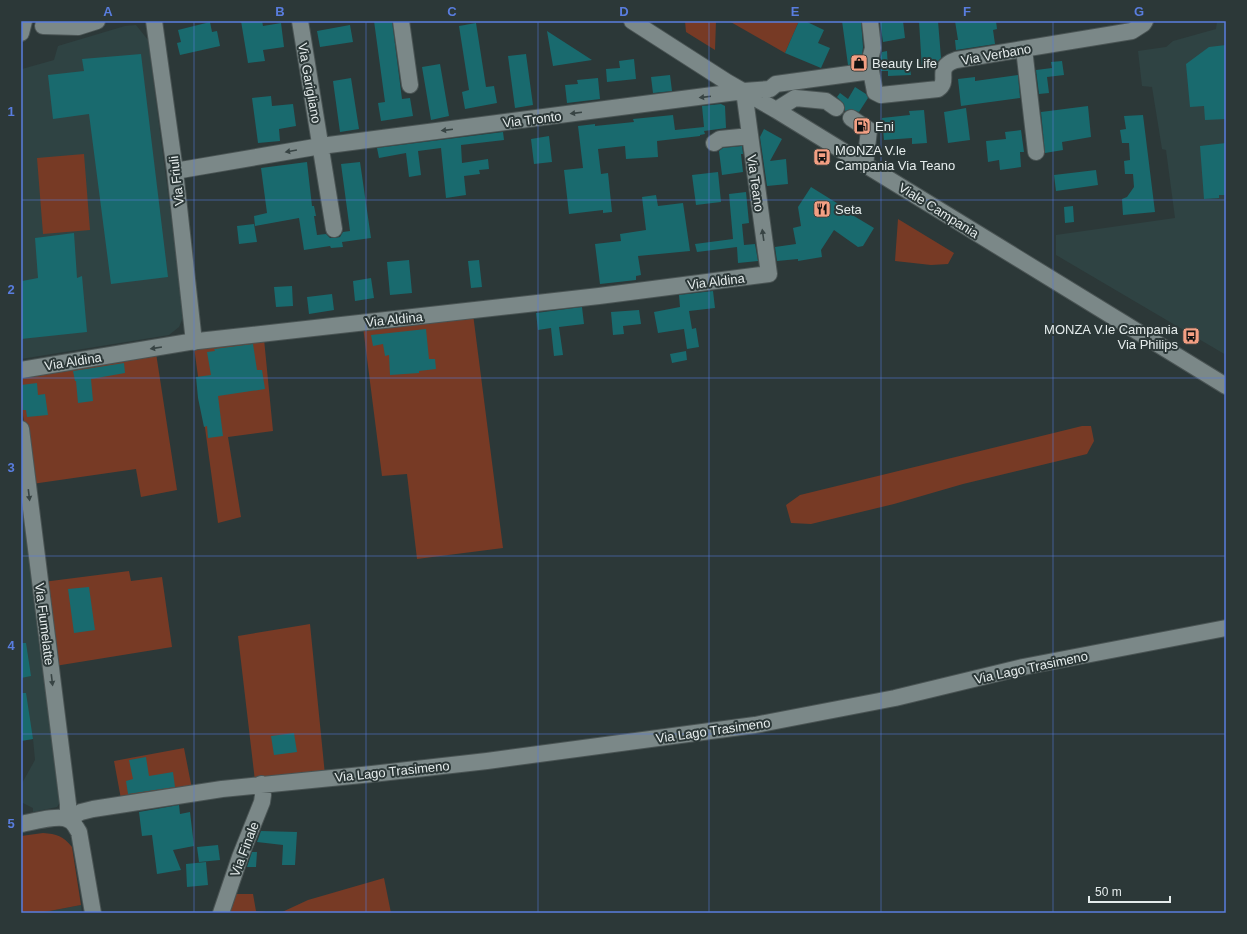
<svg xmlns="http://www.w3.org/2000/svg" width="1247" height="934" font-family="Arial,sans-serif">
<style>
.built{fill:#2f4343}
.green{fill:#773a25}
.building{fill:#196a6e}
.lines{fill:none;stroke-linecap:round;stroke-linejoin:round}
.minor-casing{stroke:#4a5454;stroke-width:18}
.minor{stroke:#7b8888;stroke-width:16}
.oneway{fill:#384444}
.grid{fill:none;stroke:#597dde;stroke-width:1;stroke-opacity:0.55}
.labels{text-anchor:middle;stroke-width:4;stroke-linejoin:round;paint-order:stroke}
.street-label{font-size:13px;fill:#e5ecec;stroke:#2c3838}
.poi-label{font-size:13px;fill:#e5ecec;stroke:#2c3838;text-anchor:start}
.neatline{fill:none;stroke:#597dde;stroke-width:1.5}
.grid-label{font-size:13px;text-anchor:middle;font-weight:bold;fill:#597dde}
</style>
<rect width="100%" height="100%" fill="#2c3838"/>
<path class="built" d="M1217 21H1226V355L1056 255V235L1175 218 1166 150 1162 149 1152 87 1142 86 1138 51 1166 47 1173 41 1216 29Z
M136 25 148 40 184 315 179 327 169 335 21 359 22 69 54 60 58 46 125 26Z
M21 506H25L63 798 57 807 33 812V808L21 802V785L35 760 33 739 21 741Z
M81 905 82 913H39Z"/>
<path class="green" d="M685 21H716L715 50 686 32Z
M729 21H799L785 53Z
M84 154 90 230 43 234 37 158Z
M898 219 954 253 948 264 931 265 895 261Z
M473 314 503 548 417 559 407 474 382 476 363 327Z
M264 339 273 431 228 437 241 517 218 523 194 347Z
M156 353 177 490 141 497 136 469 32 484 21 400V374Z
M1082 426H1091L1094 441 1087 454 963 484 894 504 811 524 791 523 786 505 800 495Z
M129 571 131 581 162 577 172 647 55 666 43 582Z
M310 624 325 775 255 781 238 636Z
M184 748 192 789 121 799 114 761Z
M43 833C57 834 63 836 72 847L81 905 39 913H21V836Z
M384 878 391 913H280L308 900Z
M231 894H253L256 911 277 913H225Z"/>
<path class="building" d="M241 21H262L263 26 281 23 284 47 263 50 265 61 248 63Z
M374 21H392L402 99 410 98 413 116 381 121 378 103 385 102Z
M799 21H805L824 30 818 43 830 48 821 68 785 53Z
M842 21H861L863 47 861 63 848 65Z
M880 21H903L905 38 883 42Z
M919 21H938L941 58 937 62 934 69 922 70Z
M955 21H996L997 29 993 30 995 44 956 50 955 40H958Z
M210 22 212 32 217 31 220 46 180 55 177 43 181 42 178 30Z
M476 23 486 87 494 86 497 103 465 109 462 92 469 90 459 26Z
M350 25 353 42 320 47 317 31Z
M547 31 592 60 553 66Z
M1226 45V119L1205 120 1204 106 1190 107 1186 64 1209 47Z
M887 51 888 71H881L880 60 882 52Z
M141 54 168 277 111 284 89 114 53 119 48 75 84 71 82 59Z
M526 54 533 105 515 108 508 56Z
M634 59 636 79 607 82 606 69 620 68 619 61Z
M909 61 911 75 888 76V63Z
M1062 61 1064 75 1047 77 1049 93 1039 94 1036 70 1052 68 1051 62Z
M440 64 449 116 431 120 422 67Z
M670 75 672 91 653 93 651 77Z
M1018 75 1020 98 961 106 958 79 975 77V81Z
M351 78 359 129 340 132 333 81Z
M598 78 600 99 567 103 565 85 578 84 577 80Z
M855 87 866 94 868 98 859 112 851 109 845 111 844 104 837 97 840 93 848 99Z
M271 96 272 106 293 104 296 126 279 129 280 141 258 143 252 98Z
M721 104 725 106 726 128 704 131 705 134 700 135V136L657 141 658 157 626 159 625 146 598 149 601 174 608 173 612 212 603 213V210L569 214 564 170 583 168 578 126 595 124V126L634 122 633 119 673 115 675 130 704 127 702 106Z
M1088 106 1091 137 1062 142 1063 150 1045 153 1041 112Z
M966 108 970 140 948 143 944 112Z
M924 110 927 143 912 144V138L884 140 882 118 910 115 909 111Z
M1143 115 1155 212 1123 215 1122 199 1127 197 1134 187 1133 174H1125L1124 161 1130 160 1129 143H1122L1120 130 1126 129 1124 116Z
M764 129 782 139 770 161 786 159 788 184 767 186 760 137Z
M1021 130 1024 152H1020L1021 167 1000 170 999 160 988 162 986 141 1006 139 1005 132Z
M503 132 504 140 461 145 462 163 488 159 489 169 479 170 480 174 464 176 466 195 446 198 441 148 418 151 421 175 409 177 406 153 379 158 377 148Z
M549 136 552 162 534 164 531 139Z
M1226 143V195H1219V198L1204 199 1200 146Z
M742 146 743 154H741L743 172 722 175 719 151 723 148Z
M307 162 312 206H314L316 216H314L317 235 326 234 330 238H335L340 237 343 232 350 231 341 164 360 162 371 238 342 242 343 247 331 248 330 246 304 250 299 218 255 226 254 216 267 213 261 168Z
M1096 170 1098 185 1056 191 1054 175Z
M718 172 721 202 696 205 692 175Z
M811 187 840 205 839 207 874 228 863 246 858 247 834 230 821 250 822 257 798 261V259L777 261 775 247 796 244 793 228 801 226 798 207Z
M746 192 749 223 742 224 744 245 755 244 758 261 738 263 737 247 697 252 695 244 733 239 729 194Z
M656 195 658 206 683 203 690 251 638 256 641 275 636 276V280L600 284 595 244 621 241 620 234 646 230 642 197Z
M1073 206 1074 222 1065 223 1064 207Z
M254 224 257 242 239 244 237 226Z
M74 233 77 278 82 276 87 332 21 339V288L22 281 38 278 35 238Z
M409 260 412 293 390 295 387 262Z
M479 260 482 287 471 288 468 261Z
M371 278 374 298 355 301 353 281Z
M292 286 293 306 276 307 274 287Z
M713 291 715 308 689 311 692 329 696 328 699 347 687 349 684 329 658 333 654 312 680 307 679 295Z
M332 294 334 310 309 314 307 297Z
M582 307 584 324 559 327 563 355 554 356 551 328 538 330 536 313Z
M639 310 641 324 623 326 624 334 613 335 611 312Z
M426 329 429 359H435L436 369 419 371V373L390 375 389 355 385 356 383 344 373 346 371 335Z
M253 344 257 370H262L265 389 218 396 223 436 208 438 207 426 204 427 198 398 196 377 211 375 207 352 215 351 214 349Z
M686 351 687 360 672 363 670 354Z
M124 363 125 373 91 379 93 401 78 403 76 381H75L73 371Z
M37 383 38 395 45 394 48 415 27 417 26 410H23L21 385Z
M89 587 95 630 74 633 68 589Z
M21 643H26L31 676 21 678Z
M21 693H26L33 739 21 741Z
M294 733 297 752 274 755 271 736Z
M146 757 149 776 173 772 175 787 128 794 126 781 133 779 129 760Z
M179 805 180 814 190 812 194 846 173 850 181 870 157 874 152 835 142 836 139 812Z
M261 831 297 832 295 865H282L283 845 257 842Z
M218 845 220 860 199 862 197 847Z
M252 852H257L256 867H247Z
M206 862 208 885 187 887 186 864Z"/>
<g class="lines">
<defs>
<path id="minor" d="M154 21 175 171 194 342
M300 21 334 229
M401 21 410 85
M632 21 727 82 776 110 1226 386
M870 21 873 48 870 59 871 71 875 92 881 95 938 89C951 80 933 68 956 60L1132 31 1143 24 1145 21
M43 26 78 27 97 21
M21 33 24 21
M1024 49 1036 152
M776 110 795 98 826 101 836 108
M851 118 869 130 865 165
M714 143 720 139 750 136
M175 171 321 146 744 91 770 89 776 84 871 71
M21 370 189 342 599 296 769 274 744 91
M21 429 68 804V819
M68 819 81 812 93 809 222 789 372 774 487 761 755 725 895 698 1023 667 1226 628
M21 824C32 822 60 814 69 820 74 822 76 828 79 832L93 913
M221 913 240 857 262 802 263 795 261 784"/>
</defs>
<use href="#minor" class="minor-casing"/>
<use href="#minor" class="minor"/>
</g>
<defs><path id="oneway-solid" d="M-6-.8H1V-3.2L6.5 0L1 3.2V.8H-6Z"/></defs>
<g class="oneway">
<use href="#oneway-solid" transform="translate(705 97) rotate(173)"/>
<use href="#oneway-solid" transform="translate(576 113) rotate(173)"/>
<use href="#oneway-solid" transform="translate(447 130) rotate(173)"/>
<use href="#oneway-solid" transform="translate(291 151) rotate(170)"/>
<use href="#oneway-solid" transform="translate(763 235) rotate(-98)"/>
<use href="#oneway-solid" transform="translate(156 348) rotate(171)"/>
<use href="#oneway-solid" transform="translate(29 495) rotate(83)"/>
<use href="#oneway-solid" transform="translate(52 680) rotate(83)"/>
</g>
<path class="grid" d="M194 21V913M366 21V913M538 21V913M709 21V913M881 21V913M1053 21V913M21 200H1226M21 378H1226M21 556H1226M21 734H1226"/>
<defs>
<symbol id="shop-square" viewBox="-11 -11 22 22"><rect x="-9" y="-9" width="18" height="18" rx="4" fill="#f39f83" stroke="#2c3838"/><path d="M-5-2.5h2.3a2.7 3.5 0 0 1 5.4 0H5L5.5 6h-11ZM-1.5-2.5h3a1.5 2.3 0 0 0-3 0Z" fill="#111"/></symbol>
<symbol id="fuel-square" viewBox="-11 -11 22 22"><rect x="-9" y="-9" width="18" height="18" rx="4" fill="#f39f83" stroke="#2c3838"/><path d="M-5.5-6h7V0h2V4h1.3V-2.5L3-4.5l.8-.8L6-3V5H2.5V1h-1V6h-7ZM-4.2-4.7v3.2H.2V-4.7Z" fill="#111"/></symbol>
<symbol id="bus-square" viewBox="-11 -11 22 22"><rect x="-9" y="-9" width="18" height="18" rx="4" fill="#f39f83" stroke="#2c3838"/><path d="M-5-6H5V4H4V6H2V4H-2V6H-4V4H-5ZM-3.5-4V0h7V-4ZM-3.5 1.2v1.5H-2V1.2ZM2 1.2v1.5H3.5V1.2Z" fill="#111"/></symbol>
<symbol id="restaurant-square" viewBox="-11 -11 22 22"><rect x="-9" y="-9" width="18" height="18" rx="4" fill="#f39f83" stroke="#2c3838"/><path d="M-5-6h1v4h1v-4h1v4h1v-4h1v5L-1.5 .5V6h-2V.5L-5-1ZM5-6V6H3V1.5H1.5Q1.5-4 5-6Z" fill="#111"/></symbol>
</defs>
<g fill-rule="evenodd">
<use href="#shop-square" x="849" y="53" width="20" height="20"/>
<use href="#fuel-square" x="852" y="116" width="20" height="20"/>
<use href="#bus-square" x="812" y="147" width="20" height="20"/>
<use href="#restaurant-square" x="812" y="199" width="20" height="20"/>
<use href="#bus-square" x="1181" y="326" width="20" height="20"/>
</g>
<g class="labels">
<g class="street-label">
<text transform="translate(996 54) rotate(-10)" y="5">Via Verbano</text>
<text transform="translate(310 83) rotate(80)" y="5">Via Garigliano</text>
<text transform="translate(532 119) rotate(-7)" y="5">Via Tronto</text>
<text transform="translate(176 181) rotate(-97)" y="5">Via Friuli</text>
<text transform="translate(756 183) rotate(82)" y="5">Via Teano</text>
<text transform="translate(939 210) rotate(32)" y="5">Viale Campania</text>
<text transform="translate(716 281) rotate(-7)" y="5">Via Aldina</text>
<text transform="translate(394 319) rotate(-6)" y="5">Via Aldina</text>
<text transform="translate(73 361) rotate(-9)" y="5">Via Aldina</text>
<text transform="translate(45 624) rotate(83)" y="5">Via Fiumelatte</text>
<text transform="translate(1031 667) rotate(-12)" y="5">Via Lago Trasimeno</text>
<text transform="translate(713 730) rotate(-8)" y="5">Via Lago Trasimeno</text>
<text transform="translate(392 771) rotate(-6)" y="5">Via Lago Trasimeno</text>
<text transform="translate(244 849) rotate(-69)" y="5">Via Finale</text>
</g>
<g class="poi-label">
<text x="872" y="68">Beauty Life</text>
<text x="875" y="131">Eni</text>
<text x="835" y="155">MONZA V.le<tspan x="835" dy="15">Campania Via Teano</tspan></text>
<text x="835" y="214">Seta</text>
<text x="1178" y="334" text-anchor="end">MONZA V.le Campania<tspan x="1178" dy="15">Via Philips</tspan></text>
</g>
</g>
<rect width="1247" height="934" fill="none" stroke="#2c3838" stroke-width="44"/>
<path d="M1089 896v6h81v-6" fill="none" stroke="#e5ecec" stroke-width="2"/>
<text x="1095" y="896" font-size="12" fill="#e5ecec" stroke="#2c3838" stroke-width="3" paint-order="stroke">50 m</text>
<rect x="22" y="22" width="1203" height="890" class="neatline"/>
<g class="grid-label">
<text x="108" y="16">A</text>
<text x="280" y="16">B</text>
<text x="452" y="16">C</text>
<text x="624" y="16">D</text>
<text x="795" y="16">E</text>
<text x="967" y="16">F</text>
<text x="1139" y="16">G</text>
<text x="11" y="116">1</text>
<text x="11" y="294">2</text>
<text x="11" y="472">3</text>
<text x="11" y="650">4</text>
<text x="11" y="828">5</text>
</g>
</svg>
